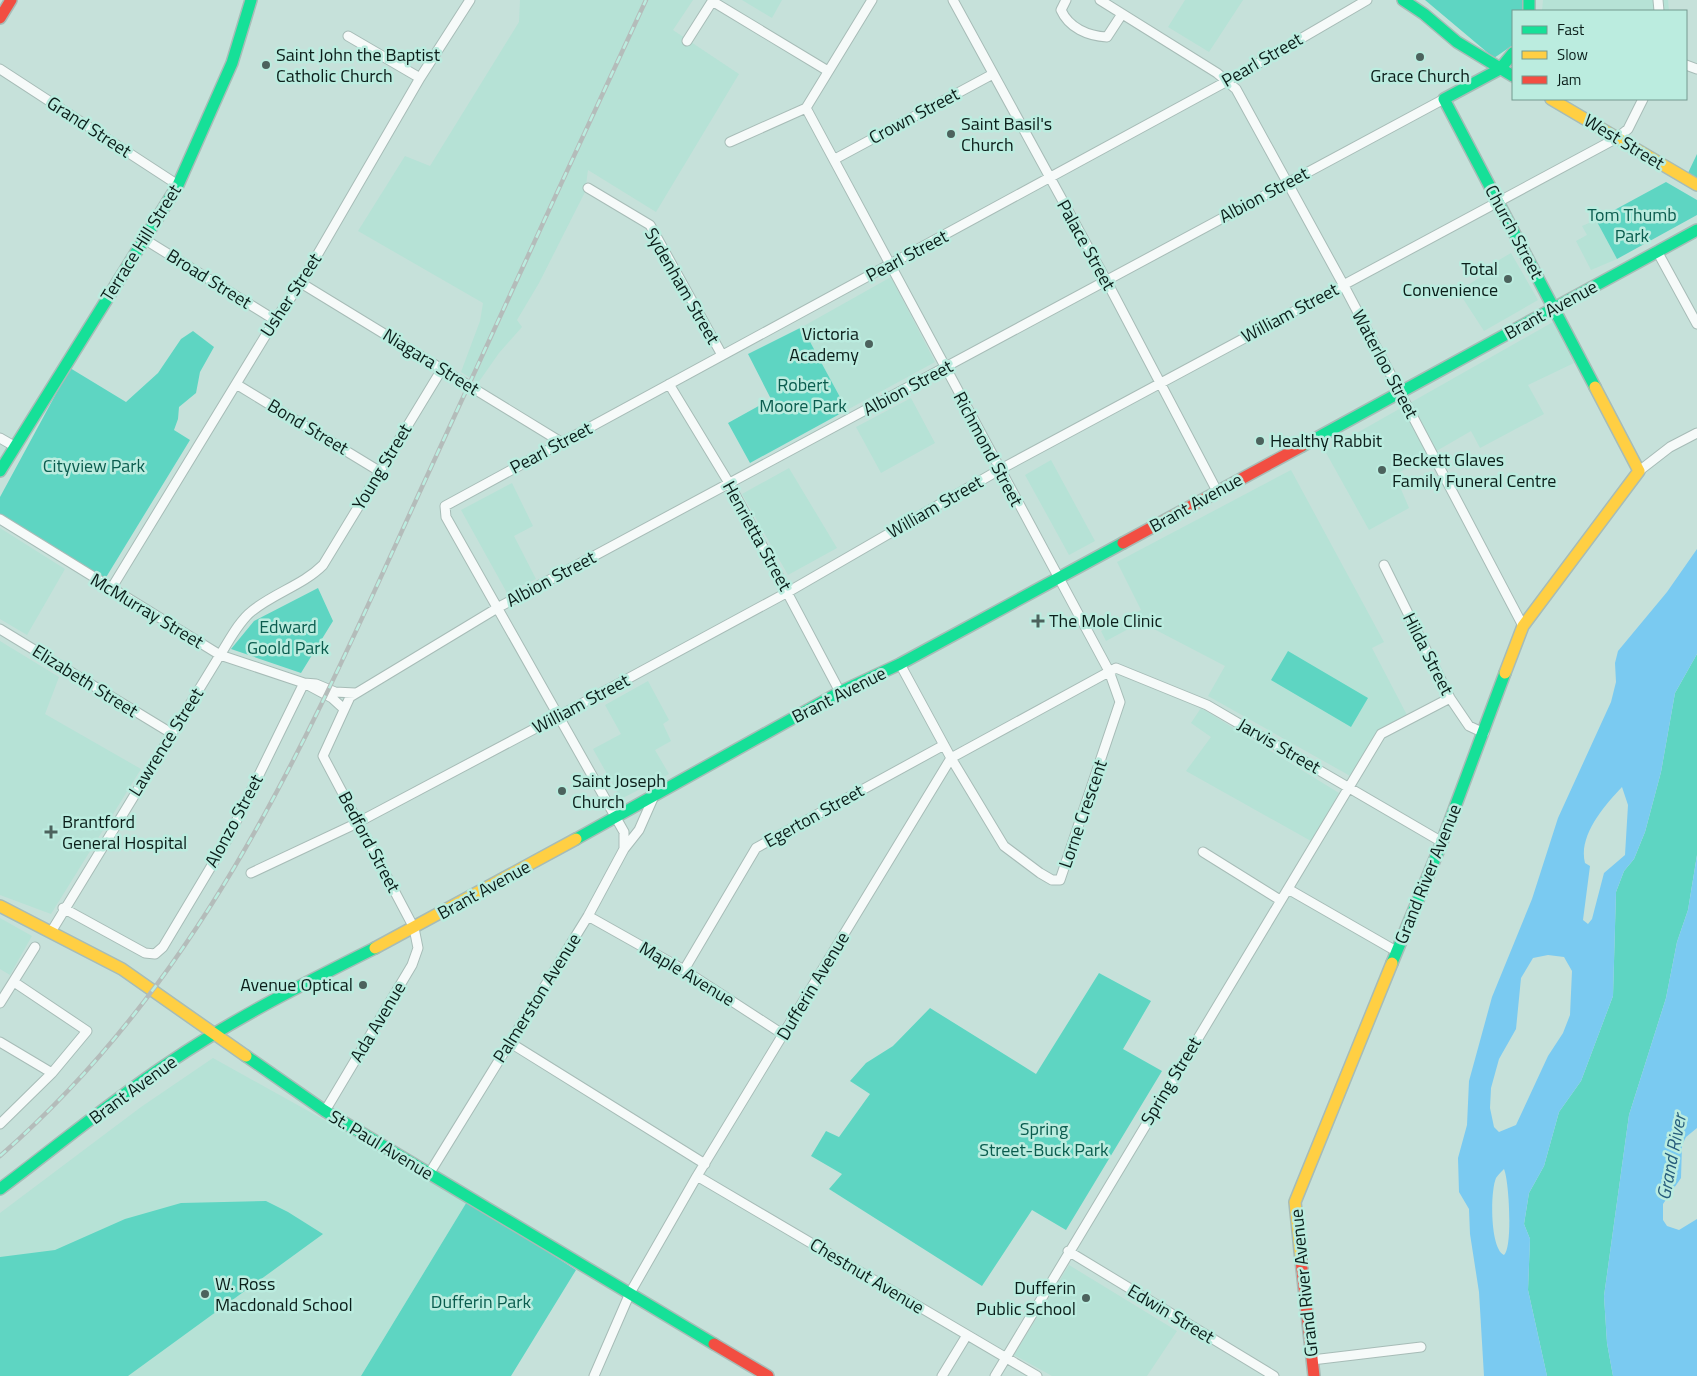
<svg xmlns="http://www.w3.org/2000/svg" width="1697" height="1376" font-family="'Titillium Web',sans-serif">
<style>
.built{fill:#b6e2d6}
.green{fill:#5ed5c2}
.water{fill:#7acaf1;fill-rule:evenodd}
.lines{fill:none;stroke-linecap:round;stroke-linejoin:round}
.street-casing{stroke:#a7bcb7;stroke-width:11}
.fast-casing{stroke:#a7bcb7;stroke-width:14}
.slow-casing{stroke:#a7bcb7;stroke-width:14}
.jam-casing{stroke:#a7bcb7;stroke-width:14}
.street{stroke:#f6faf9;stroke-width:9}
.fast{stroke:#16e098;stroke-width:11}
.slow{stroke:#ffcf43;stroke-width:11}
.jam{stroke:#f24e42;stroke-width:11}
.rail-casing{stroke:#b4bcba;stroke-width:4.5}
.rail{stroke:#bbecdf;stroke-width:2.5;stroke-dasharray:8;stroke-linecap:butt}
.poi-dot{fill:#4c625d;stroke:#bbecdf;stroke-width:2}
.labels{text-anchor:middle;stroke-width:5;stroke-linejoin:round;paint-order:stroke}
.poi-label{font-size:18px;fill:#0b1e1a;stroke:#bbecdf;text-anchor:start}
.street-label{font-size:18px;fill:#0b1e1a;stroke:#bbecdf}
.park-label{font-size:18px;fill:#0a5c4e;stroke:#bbecdf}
.water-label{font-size:19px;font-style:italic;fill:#275d7c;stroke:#bbecdf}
</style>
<rect width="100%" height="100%" fill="#c6e1da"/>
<path class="built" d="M520 0H693L673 30 739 74 656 212 588 170 585 192 539 283 517 320 522 327 499 353 478 383 461 372 480 321 483 303 358 231 405 156 430 166 519 22Z
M742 0H782L772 18Z
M1185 0H1243L1209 52 1168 27Z
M1543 0H1668L1669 11H1542Z
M1596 220 1617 259 1591 270 1576 241 1587 235 1582 226Z
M1511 253 1538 300 1484 331 1458 291 1487 273V267Z
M891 277 935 362 847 410 802 327Z
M1553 322 1574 363 1528 385 1544 414 1480 448 1471 431 1395 475 1409 508 1369 530 1325 451Z
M911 398 935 443 881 473 856 427Z
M1051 460 1095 541 1069 555 1025 475Z
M789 468 837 548 788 575 742 494Z
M1291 470 1384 642 1372 648 1408 717 1377 736 1352 777 1208 696 1225 666 1154 629 1145 620 1106 641 1101 631 1141 610 1117 562Z
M512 483 533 526 514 536 536 579 507 593 461 510Z
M0 528 65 569 27 635 0 619Z
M0 641 59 677 45 714 141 769 51 914 0 895Z
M648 681 669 720 663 724 671 741 655 750 669 774 621 799 593 749 621 734 605 705Z
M1201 708 1339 793 1311 841 1186 771 1211 737 1191 723Z
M0 918 32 936 10 975 0 969Z
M213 1058 468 1200 361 1376H0V1213L141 1107Z
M1069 1265 1177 1331 1147 1376H1052L1014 1355Z"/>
<path class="green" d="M1425 0H1526L1525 11H1513V45L1494 58Z
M1697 154V178L1688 173Z
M1666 182 1697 200V215L1617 259 1596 220Z
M802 327 847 410 750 463 728 423 771 399 748 354Z
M193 331 214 347 200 372 196 393 179 407 178 419 174 430 190 440 105 579 0 515V497L70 368 126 402 158 373 181 339Z
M318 588 333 621 301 673 231 649 254 621Z
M1288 651 1368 698 1351 727 1271 680Z
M1697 654V855L1688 910 1677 942 1666 998 1629 1115 1604 1296 1607 1343 1613 1376H1547L1528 1290 1530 1239 1524 1224 1529 1193 1544 1166 1559 1112 1581 1081 1613 996 1616 892 1624 871 1634 859 1645 832 1661 772 1675 693Z
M1099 973 1151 1001 1123 1049 1162 1071 1066 1230 1032 1210 982 1286 829 1189 842 1174 811 1156 826 1131 839 1137 870 1094 850 1081 866 1063 893 1046 930 1008 1036 1074Z
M468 1200 576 1270 511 1376H361Z
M266 1201 288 1212 323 1234 128 1376H0V1257L55 1250 125 1219 181 1203Z"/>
<path class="water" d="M1697 549V654L1675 693 1661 772 1645 832 1634 859 1624 871 1616 892 1613 996 1581 1081 1559 1112 1544 1166 1529 1193 1524 1224 1530 1239 1528 1290 1547 1376H1484L1479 1292 1470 1234 1469 1209 1459 1192 1458 1158 1467 1125 1469 1081 1492 997 1532 899 1558 818 1611 702 1616 682 1615 663 1618 651 1667 592ZM1622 787 1628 805 1625 855 1604 873 1592 919 1588 924 1583 920 1590 866 1585 863C1578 836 1604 806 1622 787ZM1548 955 1564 957 1572 971 1570 1015 1563 1033 1548 1056 1516 1125 1499 1132 1494 1127 1490 1108 1491 1088 1499 1059 1516 1029 1521 978 1533 958ZM1504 1169C1509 1180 1513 1247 1504 1255 1490 1249 1490 1192 1496 1178 1498 1175 1501 1172 1504 1169Z
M1697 855V1128L1686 1137 1682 1145 1681 1178 1663 1204V1220L1667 1226 1679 1230 1697 1219V1376H1613L1607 1343 1604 1296 1629 1115 1666 998 1677 942 1688 910Z"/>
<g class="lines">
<defs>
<path id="street" d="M953 0 1106 280 1217 491
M1066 0 1061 10C1069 28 1088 36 1107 37L1122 14
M1100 0 1217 73 1236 89 1343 284 1523 626
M1658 0 1659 11
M712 1 828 71
M348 36 420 78
M687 41 713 0
M1686 65 1697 69
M0 69 178 185
M806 108 1109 671 1120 702 1060 880H1052L1040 873 1004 846 951 758 900 664
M806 108 872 0
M730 142 806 108
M835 159 993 74
M588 188 650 225 722 355
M144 239 275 320
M1657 251 1697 324
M301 283 561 442
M236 384 379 471
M669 384 729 483 840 692
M0 438 14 446
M1639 471 1670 447 1697 433
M0 519 220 655 304 683 316 684 335 692 355 693
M1384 565 1450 698 1469 726 1484 733
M111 589 275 320 301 283 420 78 470 0
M0 629 171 733
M304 683 332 698 344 709
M624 849V832L446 517 445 506 1242 73 1367 0
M1203 852 1280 900
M251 873 353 825 568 711 788 592 999 470 1617 138 1628 129 1643 99
M1288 889 1396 951
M63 908 145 953 155 954 163 947 227 840 304 683
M588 916 684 970 784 1035
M51 932 220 655C229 641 239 621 252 611 274 593 303 585 323 565L442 369
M684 970 756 848 944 745
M0 1003 35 947
M0 1042 52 1073
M509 1042 705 1164
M325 1111 412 965 418 948 414 928 323 756 350 697 499 607 1444 99
M0 1124 52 1073 87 1031 14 982
M429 1174 588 916 624 849 639 830 654 796
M697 1176 1037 1376
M1068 1251 1274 1376
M1312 1360 1421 1347
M594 1376 630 1293 697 1176 951 758 1116 668 1207 705 1442 842
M942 1376 967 1335
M995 1376 1381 734 1450 698"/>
<path id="fast" d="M1403 0 1424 14 1457 42 1513 76
M1529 0V11
M1513 53 1500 69 1444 99 1595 387
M1302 446 1697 230
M0 471 178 185 232 63 251 0
M576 839 840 692 900 664 1123 543
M1392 963 1442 842 1505 673
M246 1056 325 1111 714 1344
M0 1189C56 1147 111 1101 170 1062 235 1018 305 983 375 948"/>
<path id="slow" d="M1551 99 1697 185
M1505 673 1523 626 1639 471 1595 387
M0 906 122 969 246 1056
M375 948 576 839
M1301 1260 1295 1202 1392 963"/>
<path id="jam" d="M0 18 11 0
M1123 543 1302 446
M1301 1260 1314 1376
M714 1344 768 1376"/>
</defs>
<use href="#street" class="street-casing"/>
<use href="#fast" class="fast-casing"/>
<use href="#slow" class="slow-casing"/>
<use href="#jam" class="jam-casing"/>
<use href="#street" class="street"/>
<use href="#fast" class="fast"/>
<use href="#slow" class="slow"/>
<use href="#jam" class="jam"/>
<defs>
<path id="rail" d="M0 1156C209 973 309 734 422 487 496 325 571 162 646 0"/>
</defs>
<use href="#rail" class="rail-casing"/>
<use href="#rail" class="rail"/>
</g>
<g class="poi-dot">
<circle cx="1420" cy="57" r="5"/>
<circle cx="266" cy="65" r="5"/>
<circle cx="951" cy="134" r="5"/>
<circle cx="1508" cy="279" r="5"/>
<circle cx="869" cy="344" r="5"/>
<circle cx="1260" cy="441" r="5"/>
<circle cx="1382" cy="470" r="5"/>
<path d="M1035.5 613.5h5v5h5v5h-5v5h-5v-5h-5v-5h5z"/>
<circle cx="562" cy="791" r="5"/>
<path d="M48.5 824.5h5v5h5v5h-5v5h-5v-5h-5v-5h5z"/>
<circle cx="363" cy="985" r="5"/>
<circle cx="205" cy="1294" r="5"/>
<circle cx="1086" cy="1298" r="5"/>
</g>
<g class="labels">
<g class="poi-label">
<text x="276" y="61">Saint John the Baptist<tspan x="276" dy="21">Catholic Church</tspan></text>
<text x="1420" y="82" text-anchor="middle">Grace Church</text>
<text x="961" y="130">Saint Basil's<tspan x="961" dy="21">Church</tspan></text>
<text x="1498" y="275" text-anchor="end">Total<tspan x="1498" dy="21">Convenience</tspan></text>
<text x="859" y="340" text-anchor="end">Victoria<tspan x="859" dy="21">Academy</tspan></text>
<text x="1270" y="447">Healthy Rabbit</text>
<text x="1392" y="466">Beckett Glaves<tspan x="1392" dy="21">Family Funeral Centre</tspan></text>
<text x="1049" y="627">The Mole Clinic</text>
<text x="572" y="787">Saint Joseph<tspan x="572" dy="21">Church</tspan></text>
<text x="62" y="828">Brantford<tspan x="62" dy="21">General Hospital</tspan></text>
<text x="353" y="991" text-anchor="end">Avenue Optical</text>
<text x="215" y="1290">W. Ross<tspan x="215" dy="21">Macdonald School</tspan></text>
<text x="1076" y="1294" text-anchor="end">Dufferin<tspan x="1076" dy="21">Public School</tspan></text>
</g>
<g class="street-label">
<text transform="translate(1262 60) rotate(-30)" y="6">Pearl Street</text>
<text transform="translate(914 116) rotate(-28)" y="6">Crown Street</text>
<text transform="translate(89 127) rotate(33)" y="6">Grand Street</text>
<text transform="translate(1624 142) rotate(31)" y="6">West Street</text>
<text transform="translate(1264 195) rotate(-28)" y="6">Albion Street</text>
<text transform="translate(1514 232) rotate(62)" y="6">Church Street</text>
<text transform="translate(141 243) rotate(-58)" y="6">Terrace Hill Street</text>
<text transform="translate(1086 245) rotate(61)" y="6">Palace Street</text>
<text transform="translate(907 256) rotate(-28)" y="6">Pearl Street</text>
<text transform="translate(209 279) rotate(32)" y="6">Broad Street</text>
<text transform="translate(682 286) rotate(60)" y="6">Sydenham Street</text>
<text transform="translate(291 295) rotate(-57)" y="6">Usher Street</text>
<text transform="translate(1551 310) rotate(-29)" y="6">Brant Avenue</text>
<text transform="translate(1290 313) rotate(-28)" y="6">William Street</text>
<text transform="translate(431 362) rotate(32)" y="6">Niagara Street</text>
<text transform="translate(1385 364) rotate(62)" y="6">Waterloo Street</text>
<text transform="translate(908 388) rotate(-28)" y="6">Albion Street</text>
<text transform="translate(308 427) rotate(31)" y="6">Bond Street</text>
<text transform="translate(551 448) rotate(-28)" y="6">Pearl Street</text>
<text transform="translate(988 449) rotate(62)" y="6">Richmond Street</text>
<text transform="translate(382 467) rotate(-59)" y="6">Young Street</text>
<text transform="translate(1196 503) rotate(-29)" y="6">Brant Avenue</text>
<text transform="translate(935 507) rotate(-30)" y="6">William Street</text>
<text transform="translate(757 536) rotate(61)" y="6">Henrietta Street</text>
<text transform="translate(551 579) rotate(-28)" y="6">Albion Street</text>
<text transform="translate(147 611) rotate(31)" y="6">McMurray Street</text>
<text transform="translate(1428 654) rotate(63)" y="6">Hilda Street</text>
<text transform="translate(85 681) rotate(32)" y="6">Elizabeth Street</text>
<text transform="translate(839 695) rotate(-27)" y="6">Brant Avenue</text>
<text transform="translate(581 704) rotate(-28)" y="6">William Street</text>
<text transform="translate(166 742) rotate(-58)" y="6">Lawrence Street</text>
<text transform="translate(1279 746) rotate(30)" y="6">Jarvis Street</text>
<text transform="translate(1083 814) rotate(-71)" y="6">Lorne Crescent</text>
<text transform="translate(814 816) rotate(-29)" y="6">Egerton Street</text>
<text transform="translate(234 821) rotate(-62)" y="6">Alonzo Street</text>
<text transform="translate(369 842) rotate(62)" y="6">Bedford Street</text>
<text transform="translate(1428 874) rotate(-68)" y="6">Grand River Avenue</text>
<text transform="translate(484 890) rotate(-29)" y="6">Brant Avenue</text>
<text transform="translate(687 974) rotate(31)" y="6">Maple Avenue</text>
<text transform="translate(813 986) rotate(-59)" y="6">Dufferin Avenue</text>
<text transform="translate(537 998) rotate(-58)" y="6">Palmerston Avenue</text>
<text transform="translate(378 1022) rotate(-59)" y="6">Ada Avenue</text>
<text transform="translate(1171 1081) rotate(-59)" y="6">Spring Street</text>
<text transform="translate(133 1090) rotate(-36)" y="6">Brant Avenue</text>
<text transform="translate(381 1145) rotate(31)" y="6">St. Paul Avenue</text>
<text transform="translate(867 1276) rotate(31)" y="6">Chestnut Avenue</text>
<text transform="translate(1304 1283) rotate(-96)" y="6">Grand River Avenue</text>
<text transform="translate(1171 1314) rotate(31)" y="6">Edwin Street</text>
</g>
<g class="park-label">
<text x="1632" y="221">Tom Thumb<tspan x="1632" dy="21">Park</tspan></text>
<text x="803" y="391">Robert<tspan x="803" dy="21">Moore Park</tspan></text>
<text x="94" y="472">Cityview Park</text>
<text x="288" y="633">Edward<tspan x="288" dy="21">Goold Park</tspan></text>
<text x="1044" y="1135">Spring<tspan x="1044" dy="21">Street-Buck Park</tspan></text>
<text x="481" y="1308">Dufferin Park</text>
</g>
<g class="water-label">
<text transform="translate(1671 1157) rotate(-79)" y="7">Grand River</text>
</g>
</g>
<rect x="1512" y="10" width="175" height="90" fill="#bbecdf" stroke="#759a90"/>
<rect x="1522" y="26" width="25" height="8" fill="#16e098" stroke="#759a90"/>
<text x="1557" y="35" font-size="15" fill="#0b1e1a">Fast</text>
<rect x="1522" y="51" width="25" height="8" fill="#ffcf43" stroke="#759a90"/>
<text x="1557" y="60" font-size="15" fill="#0b1e1a">Slow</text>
<rect x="1522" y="76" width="25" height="8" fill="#f24e42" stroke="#759a90"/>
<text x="1557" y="85" font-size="15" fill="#0b1e1a">Jam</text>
</svg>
